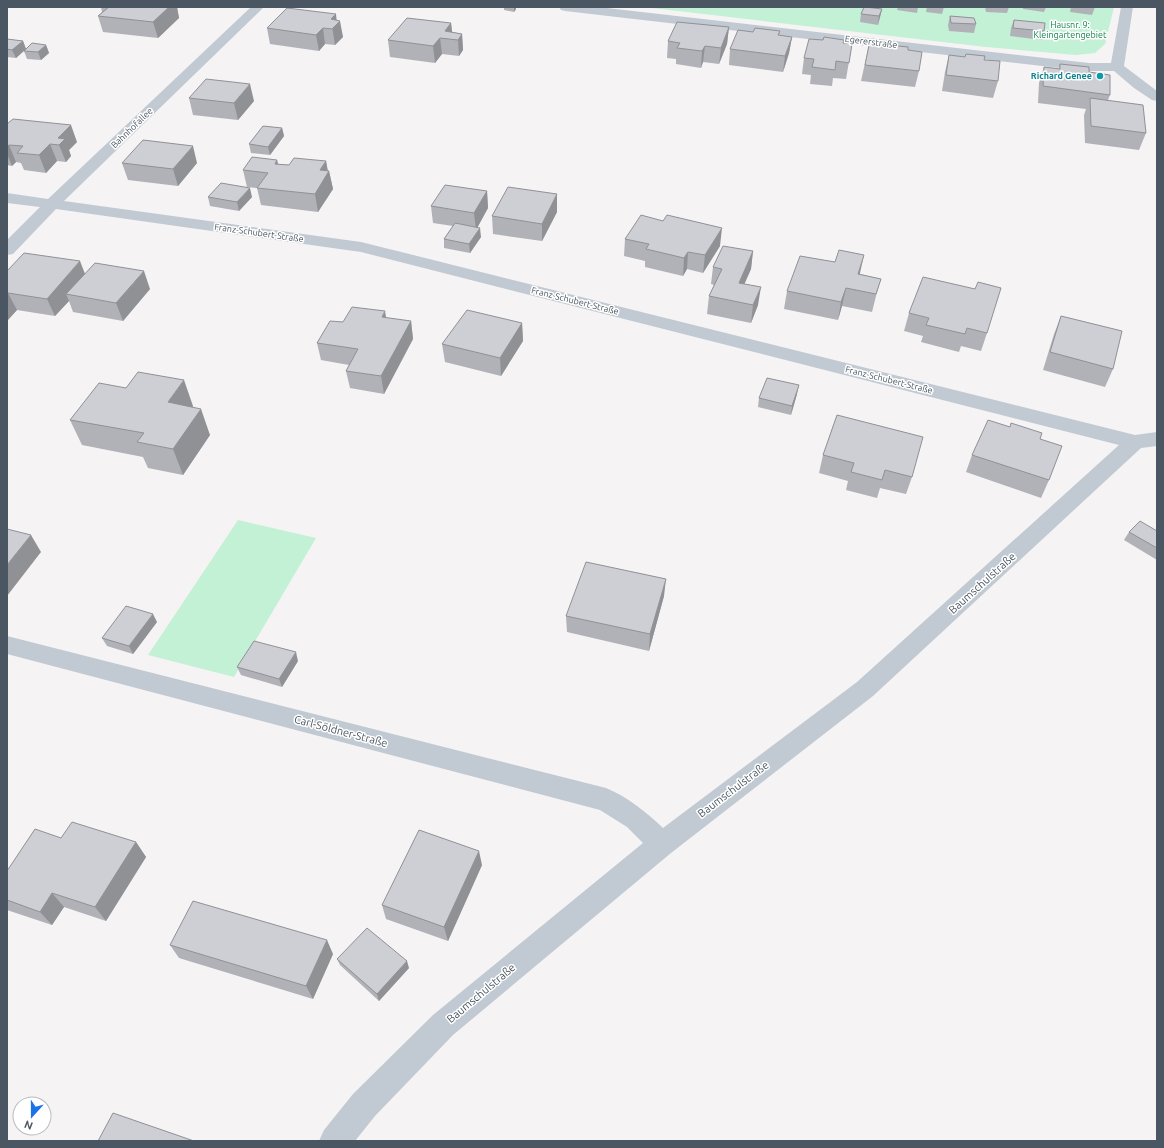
<svg xmlns="http://www.w3.org/2000/svg" width="1164" height="1148" font-family="Ubuntu,sans-serif">
<style>
.green{fill:#c3f1d5}
.lines{fill:none;stroke-linecap:round;stroke-linejoin:round}
.minor{fill:#c1cad2;fill-rule:evenodd}
.wall{fill:#b0b2b7}
.shaded-wall{fill:#909195}
.building{fill:#cdcfd5;stroke:#909195}
.culture-dot{fill:#0f9aa8;stroke:#fff;stroke-width:1.5}
.labels{text-anchor:middle;stroke-width:3;stroke-linejoin:round;paint-order:stroke}
.far-park-label{font-size:9px;fill:#17864f;stroke:#fff}
.far-street-label{font-size:9px;fill:#4a5661;stroke:#fff}
.far-culture-label{font-size:9px;font-weight:bold;fill:#0d838f;stroke:#fff;text-anchor:end}
.street-label{font-size:11px;fill:#4a5661;stroke:#fff}
</style>
<rect width="100%" height="100%" fill="#f5f3f3"/>
<path class="green" d="M643 7H1114L1105 44 1095 53 1076 55 986 47Z
M238 520 316 538 234 677 148 655Z"/>
<g class="lines">
<path class="minor" d="M251 7H264L64 201 361 242 1135 435 1157 432V446L1141 448 873 696 671 853 453 1035 375 1116 355 1141H319L324 1130 353 1094 433 1015 643 843 627 827 600 810 7 654V636L606 788C628 797 646 812 663 828L857 682 1119 445 361 252 56 209 13 254 7 255V240L40 207 7 203V193L48 199Z
M559 7H598L1089 63H1111L1121 7H1133L1124 66 1157 91V101L1152 100 1134 88 1114 71H1089L1051 67 565 11 561 10Z"/>
</g>
<path class="wall" d="M101 7H177L179 18 158 38 103 32 98 16 102 12Z
M504 7H516V9L514 12 504 10Z
M898 7H918L917 13 897 10Z
M927 7H944L942 14 926 12Z
M985 7H1009L1007 13 986 12Z
M1023 7H1046L1044 12 1023 9Z
M1071 7H1095L1092 15 1070 12Z
M882 9 878 25 860 22 861 14Z
M950 16 976 24 974 33 949 31 948 25Z
M337 20 343 37 335 45 325 44 319 51 270 44 267 28Z
M1014 20 1044 31 1042 40 1010 36 1011 28Z
M451 23 452 32 462 34 463 50 459 56 442 54 435 63 390 57 388 40Z
M729 27 727 44 719 64 703 62 701 68 676 64V59L667 58 668 41Z
M780 31 779 36 792 37 789 53 783 72 729 65 730 49 753 32Z
M7 39 23 41 26 49 46 45 49 53 41 60 27 59 24 51 16 58 7 57Z
M843 43 852 44 846 79 833 78 832 86 810 84 811 75 802 74 804 58Z
M869 45 908 50 919 71 915 87 861 81Z
M949 55 998 81 993 98 942 91 945 72Z
M1060 64 1089 72 1110 95 1108 100 1146 133 1139 150 1085 143 1084 115 1086 109 1038 103 1039 83 1044 67 1059 69Z
M189 98 254 101 238 120 193 115Z
M7 124 77 142 69 150 71 156 66 162 57 161 46 173 24 170 21 163 16 162 12 166 7 165Z
M282 128 284 136 270 155 251 153 249 144Z
M277 160 278 164 289 165 326 161 328 171H329L333 189 318 212 261 205 257 188 247 187 243 170Z
M122 163H197L178 186 128 180Z
M487 191 488 208 477 228 481 237 470 253 444 248V239L453 226 433 223 431 206Z
M557 194V212L542 241 493 234 492 216Z
M208 197H252L239 211 210 206Z
M625 239 720 246 703 273 687 269 683 276 645 267V261L624 256Z
M753 251 751 269 744 284 758 305 751 323 707 314 709 296 714 285 711 284 713 267Z
M835 262 860 274 881 279 876 296 872 312 842 306 838 320 784 309 787 291Z
M7 271 85 273 150 289 123 321 73 312 69 301 55 316 17 310 7 321Z
M909 313 987 333 981 351 961 346 959 352 921 342 923 336 904 331Z
M1061 316 1113 369 1105 387 1043 370 1054 334Z
M386 318 411 321 413 339 384 394 350 388 346 371 349 365 321 360 317 343 343 322Z
M522 323 523 341 501 376 445 362 442 344Z
M797 394 791 415 758 407 759 398Z
M193 406V407L210 435 183 475 148 468 143 457 82 445 70 420Z
M837 415 912 477 906 494 880 488 877 498 846 490 848 481 819 473 823 455Z
M1040 439 1049 480 1041 498 966 472 972 455Z
M1157 531V560L1124 540 1129 532Z
M664 596 649 651 567 632 566 616Z
M157 622 133 654 107 646 102 638Z
M298 661 282 687 241 675 237 667Z
M61 838 136 842 146 857 106 921 64 907 52 925 7 910V871Z
M482 865 448 941 386 919 382 905Z
M170 945 333 954 313 999 179 958Z
M337 959 409 968 379 1001 340 965Z"/>
<path class="shaded-wall" d="M169 7H177L179 18 158 38 153 22Z
M514 7H516V9L514 12Z
M882 9 878 25 879 16Z
M336 14 337 24 340 21 343 37 335 45 331 19Z
M451 23 453 39 445 31Z
M729 27 727 44 719 64 721 48Z
M323 28 325 44 319 51 316 35Z
M462 34 463 50 459 56 458 40Z
M792 37 789 53 783 72 785 56Z
M440 38 442 54 435 63 433 46Z
M23 41 26 49 16 58 12 50Z
M46 45 49 53 41 60 38 52Z
M705 46 703 62 701 68 702 51Z
M250 84 254 101 238 120 234 103Z
M71 125 77 142 69 150 71 156 66 162 59 145 58 138Z
M282 128 284 136 270 155 268 147Z
M50 144 57 161 46 173 39 155Z
M9 145 16 162 12 166 7 154V147Z
M193 146 197 163 178 186 173 169Z
M277 160 281 177 275 164Z
M326 161 328 173 329 171 333 189 318 212 315 194 320 170Z
M250 188 252 197 239 211 237 202Z
M487 191 488 208 476 230 474 213Z
M557 194V212L542 241V224Z
M480 228 481 237 470 253 469 244Z
M722 228 720 246 703 273 705 255Z
M753 251 751 269 737 301 739 283Z
M688 252 687 269 683 276 684 258Z
M864 255 860 273 855 292 858 274Z
M80 261 87 279 66 294 69 301 55 316 47 299Z
M144 271 150 289 123 321 116 303Z
M761 287 758 305 751 323 753 305Z
M846 288 842 306 838 320 841 302Z
M8 293 17 310 7 321V294Z
M385 311 388 329 382 317Z
M411 321 413 339 384 394 381 376Z
M522 323 523 341 501 376 500 358Z
M184 380 193 406 177 428 168 402Z
M799 385 797 394 791 415 792 406Z
M201 409 210 435 183 475 173 449Z
M31 535 41 552 7 596V565Z
M666 579 664 596 649 651 650 634Z
M153 614 157 622 133 654 129 646Z
M296 652 298 661 282 687 279 679Z
M136 842 146 857 106 921 95 907Z
M479 851 482 865 448 941 444 927Z
M52 893 64 907 52 925 40 912Z
M327 940 333 954 313 999 306 986Z
M407 961 409 968 379 1001 377 994Z"/>
<path class="building" d="M107 7H169L153 22 98 16 109 7Z
M864 7H865L882 9 879 16 861 14Z
M287 8 336 14 331 19 340 21 332 29 323 28 316 35 267 28Z
M950 16 974 18 976 24 951 23Z
M407 18 451 23 445 31 462 34 458 40 440 38 433 46 388 40Z
M1014 20 1045 23 1044 31 1013 28Z
M677 22 729 27 721 48 705 46 702 51 677 48 680 43 668 41Z
M755 28 780 31 778 35 792 37 785 56 730 49 738 30 753 32Z
M824 37 844 40 843 43 852 44 849 63 836 61 835 70 812 67 814 59 804 58 809 39 823 40Z
M7 39 23 41 12 50 7 49Z
M32 43 46 45 38 52 24 51Z
M869 45 888 48V45L908 47V50L922 52 919 71 865 65Z
M966 54 985 56 984 60 1000 61 998 81 946 75 949 55 965 57Z
M1060 64 1089 67V72L1110 75V95L1043 86 1044 67 1060 69Z
M206 79 250 84 234 103 189 98Z
M1090 98 1143 105 1146 133 1091 126Z
M13 119 71 125 58 138 65 139 59 145 50 144 39 155 17 153 23 146 9 145 7 147V124Z
M263 126 282 128 268 147 249 144Z
M143 140 193 146 173 169 122 163Z
M252 157 277 160 275 164 289 165 294 158 326 161 320 170 329 171 315 194 257 188 268 173 243 170Z
M221 183 250 188 237 202 208 197Z
M445 185 487 191 474 213 431 206Z
M508 187 557 194 542 224 492 216Z
M641 215 663 221 667 215 722 228 705 255 688 252 684 258 646 249 649 244 625 239Z
M455 223 480 228 469 244 444 239Z
M723 246 753 251 739 283 761 287 753 305 709 296 722 269 713 267Z
M839 250 864 255 858 274 881 279 876 294 846 288 841 302 787 291 800 256 835 262Z
M24 253 80 261 47 299 8 293 7 294V271Z
M95 263 144 271 116 303 66 294Z
M923 277 975 289 978 282 1001 288 987 333 967 328 965 334 926 325 929 318 909 313Z
M352 307 385 311 382 317 411 321 381 376 346 371 358 349 317 343 330 321 343 322Z
M467 310 522 323 500 358 442 344Z
M1061 316 1122 331 1113 369 1050 352Z
M138 372 184 380 168 402 201 409 173 449 137 442 144 433 70 420 99 383 126 388Z
M767 378 799 385 792 406 759 398Z
M837 415 923 437 912 477 885 470 882 480 851 472 854 463 823 455Z
M988 420 1010 427 1011 423 1042 433 1040 439 1062 446 1049 480 972 455Z
M1140 521 1157 531V548L1129 532Z
M7 529 31 535 7 565Z
M586 562 666 579 650 634 566 616Z
M126 606 153 614 129 646 102 638Z
M254 641 296 652 279 679 237 667Z
M72 822 136 842 95 907 52 893 40 912 7 900V871L35 829 61 838Z
M419 830 479 851 444 927 382 905Z
M193 901 327 940 306 986 170 945Z
M367 928 407 961 377 994 337 959Z
M113 1113 194 1141H98Z"/>
<circle class="culture-dot" cx="1100" cy="76" r="4"/>
<g class="labels">
<g class="far-park-label">
<text x="1070" y="28">Hausnr. 9:<tspan x="1070" dy="10">Kleingartengebiet</tspan></text>
</g>
<g class="far-street-label">
<text transform="translate(871 42) rotate(7)" y="3">Egererstraße</text>
<text transform="translate(132 128) rotate(-44)" y="3">Bahnhofallee</text>
<text transform="translate(259 233) rotate(8)" y="3">Franz-Schubert-Straße</text>
<text transform="translate(575 301) rotate(14)" y="3">Franz-Schubert-Straße</text>
<text transform="translate(889 380) rotate(14)" y="3">Franz-Schubert-Straße</text>
</g>
<g class="far-culture-label">
<text x="1092" y="79">Richard Genee</text>
</g>
<g class="street-label">
<text transform="translate(982 583) rotate(-42)" y="4">Baumschulstraße</text>
<text transform="translate(341 731) rotate(15)" y="4">Carl-Söldner-Straße</text>
<text transform="translate(733 789) rotate(-37)" y="4">Baumschulstraße</text>
<text transform="translate(481 993) rotate(-40)" y="4">Baumschulstraße</text>
</g>
</g>
<rect width="1164" height="1148" fill="none" stroke="#4a5661" stroke-width="16"/>
<g transform="translate(32 1116) rotate(201)"><circle r="19" fill="#ffffff" stroke="#b7bbc0"/>
<path d="M0-3L7 15L0 10L-7 15Z" fill="#1a73e8"/>
<text y="-6" font-size="11" font-weight="bold" text-anchor="middle" fill="#4a5661">N</text>
</g>
</svg>
